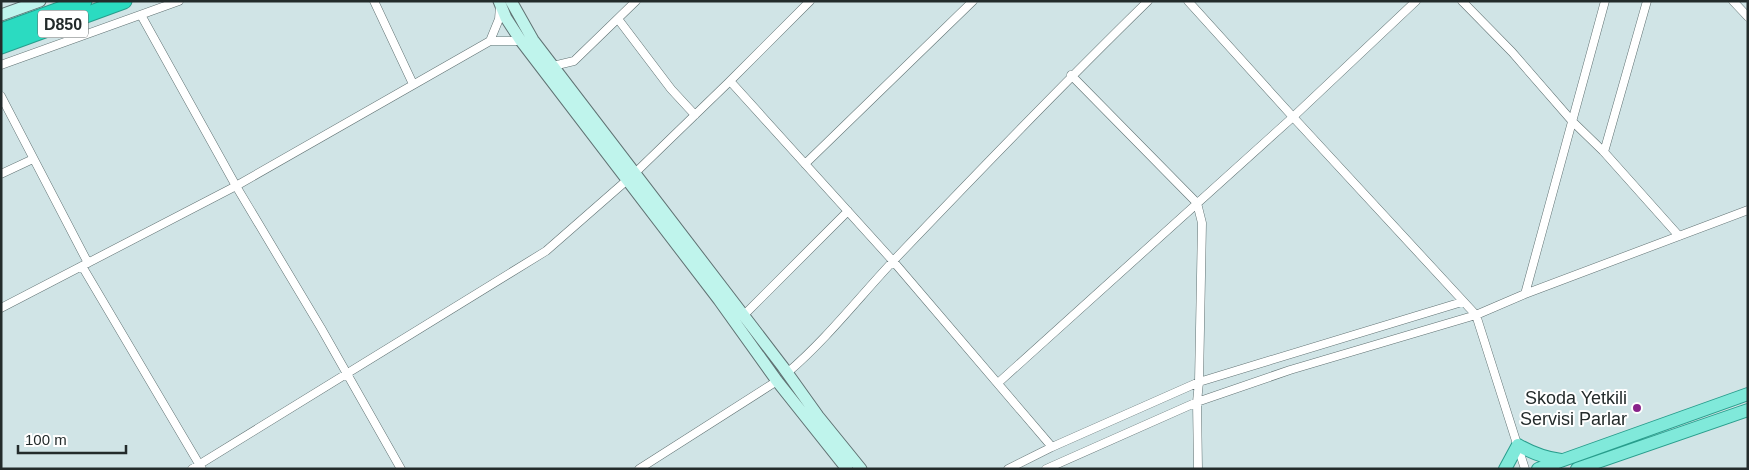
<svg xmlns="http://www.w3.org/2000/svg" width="1749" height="470" font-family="Helvetica,sans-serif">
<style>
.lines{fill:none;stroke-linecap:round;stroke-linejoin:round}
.street-casing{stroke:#607273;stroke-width:9}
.secondary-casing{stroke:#607273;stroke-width:13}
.primary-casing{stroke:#289d8c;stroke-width:14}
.highway-casing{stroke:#289d8c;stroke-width:17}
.street{stroke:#fff;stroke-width:8}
.secondary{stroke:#bff4ec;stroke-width:11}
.primary{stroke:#80e9da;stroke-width:12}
.highway{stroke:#2bdbc1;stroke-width:15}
.poi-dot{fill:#89238a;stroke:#fff;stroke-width:2}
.labels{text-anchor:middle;stroke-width:4;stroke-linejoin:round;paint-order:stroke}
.shield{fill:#fff;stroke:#656b6b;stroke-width:1}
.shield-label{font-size:16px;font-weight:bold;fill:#232b2b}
.poi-label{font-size:18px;fill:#232b2b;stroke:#fff;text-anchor:end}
</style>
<rect width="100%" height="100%" fill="#d0e4e6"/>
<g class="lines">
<defs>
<path id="street" d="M374 1 413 84
M810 1 730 81 893 261 1052 447
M1188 1 1293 117 1476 315 1525 469
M1462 1 1512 52 1572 121 1604 152 1679 236
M1733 1 1748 17
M141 15 236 186 321 328 401 469
M618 19 671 89 695 115
M490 41 499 19 500 6
M1 65 179 1
M553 66 574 61 636 1
M1071 75 1197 203 1202 223 1199 382 1197 402 1198 469
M1 96 88 263
M1604 152 1647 1
M805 164 973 1
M635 173 730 81
M1 174 33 159
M82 266 202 469
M1525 294 1605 1
M1 308 236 186 490 41H521
M744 315 848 211
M787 373C827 339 860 296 896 258 979 171 1062 85 1148 1
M998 383 1293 117 1416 1
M192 469 546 251 626 181
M639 469 777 381
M1008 469 1052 447 1199 382 1462 302
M1046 469 1197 402 1290 370 1476 315 1525 294 1748 210"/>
<path id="secondary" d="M499 1 506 18 521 41 719 300 777 381 847 469
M511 1 533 40 783 367 818 416 861 469
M1 15 40 1"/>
<path id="primary" d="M1505 469 1518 445C1532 453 1545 458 1561 460
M1538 469 1748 394
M1577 469 1748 410"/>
<path id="highway" d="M1 31 84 1
M1 46 124 1"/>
</defs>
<use href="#street" class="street-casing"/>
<use href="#secondary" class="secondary-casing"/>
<use href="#primary" class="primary-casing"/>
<use href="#highway" class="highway-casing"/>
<use href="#street" class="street"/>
<use href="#secondary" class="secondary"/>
<use href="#primary" class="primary"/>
<use href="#highway" class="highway"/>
</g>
<circle class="poi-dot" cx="1637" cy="408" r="5"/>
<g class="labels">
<rect class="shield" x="38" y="10.5" width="50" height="27" rx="4"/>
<g class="shield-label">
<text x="63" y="30">D850</text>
</g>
<g class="poi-label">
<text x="1627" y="404">Skoda Yetkili<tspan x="1627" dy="21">Servisi Parlar</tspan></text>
</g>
</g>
<rect width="1749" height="470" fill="none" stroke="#232b2b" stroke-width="5"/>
<path d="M18 445v8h108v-8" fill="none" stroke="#232b2b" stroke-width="2.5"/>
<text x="25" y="445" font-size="15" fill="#232b2b" stroke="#ffffff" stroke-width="4" paint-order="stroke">100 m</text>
</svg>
